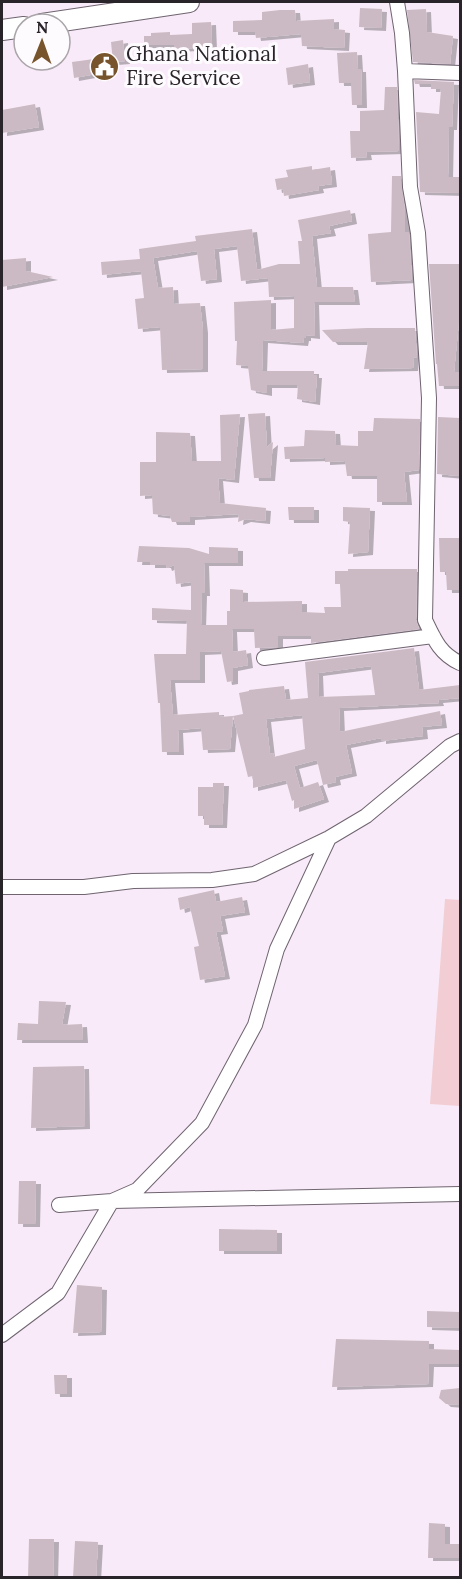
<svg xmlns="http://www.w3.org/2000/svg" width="462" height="1579" font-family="Lora,serif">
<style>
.green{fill:#f2cdd3}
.building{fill:#cbbac3;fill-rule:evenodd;filter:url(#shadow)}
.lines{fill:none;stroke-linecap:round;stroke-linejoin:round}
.minor-casing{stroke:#6f6470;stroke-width:16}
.secondary-casing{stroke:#6f6470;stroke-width:22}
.minor{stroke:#fff;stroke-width:14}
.secondary{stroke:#fff;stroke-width:20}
.labels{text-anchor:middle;stroke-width:6;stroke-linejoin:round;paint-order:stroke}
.poi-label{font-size:21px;fill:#292429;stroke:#fefbfe;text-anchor:start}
</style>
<defs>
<filter id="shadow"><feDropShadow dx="5" dy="3" stdDeviation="0" flood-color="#0004"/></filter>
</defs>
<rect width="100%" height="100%" fill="#f8eaf8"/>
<path class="green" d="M445 899 460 900V1106L430 1104Z"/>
<path class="building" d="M360 8 382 9 381 28 359 27Z
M426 9 427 32 453 36 450 64 413 62 407 10Z
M280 10H295L296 21 334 19V29L345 30 344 48 302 46 301 34 256 38 255 32H233V21L262 20V12Z
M211 22 212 47 174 49V45H144V36H151V33L170 32V35L192 34V23Z
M123 40 125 61 113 62 111 42Z
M357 52 358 69H361L362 105H352L351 83H339L337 53Z
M94 59 96 74 74 78 72 62Z
M308 64 310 82 288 85 286 68Z
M414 80 454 82 452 127H449L448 177H460V193L420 192 416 112 439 114 441 89H431V84H415Z
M385 87H397L399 151 366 152 367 157 351 158 350 131H360V111L384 110Z
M35 104 39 127 2 133V110Z
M312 166V170L330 167 332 184 318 186 319 190 284 196 283 189 277 190 275 179 288 177 286 170Z
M392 176H401L405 212V232H409V234L412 280 371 282 368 234 391 232Z
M350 210 352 221 329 226 331 233 312 236 317 287H353L355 302H314L315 336 306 335V338H304L303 343 263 340 262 371H314V375H317L315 402 297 399 298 385H267V393L251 390 248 366 236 365 237 341H235L234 302 271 300V330L294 328V296L269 297 268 278 241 281 237 246 214 249 217 279 201 281 197 251 153 258 158 288 173 287 174 304 200 303 203 330V369L162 370 160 327 138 329 135 299 144 298 141 271 102 275 101 262 140 259 139 249 196 241 195 236 252 229 257 270 279 264H300L298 241H302L298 220Z
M26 258V271L53 277 2 287V260Z
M429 264H460V321H459L454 372H460V386H439L437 364H436Z
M367 328H415L417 358 414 357 413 368 364 369 368 342H333L322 330Z
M265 413 267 447 273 442 270 478H254L248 414Z
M240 414 234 480 218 478 220 503 266 508 265 521 246 519 238 522 239 514 190 517V522H172L170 516 153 514 152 495 140 496V462H156V432L190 433 192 461H221L220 415Z
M438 417 460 418V476L437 474Z
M374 418 420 419 419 470 404 472 407 502H377V476H347L345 461 325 462V458L285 459 284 447 304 446 305 430 335 431 336 445 358 446V431H373Z
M288 507H314V520H289Z
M343 507 370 508 368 552 348 554 350 522 343 521Z
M439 538H460V590H447L446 572H440Z
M139 546 189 548 209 554V547L238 548V563H204L205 593H202L201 625H227V611H230V589L243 590V602L302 601V612L325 613 324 607H341L340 584H335V571H348V569H417L416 620 419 629 311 643V636H278V647L255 648 254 629H232L233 652 246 650 248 665 233 668V681L227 682 221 651 200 652V680H170L173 715 219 712V717L233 716 230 749 203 750 201 728 178 730 179 752H162L160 703H158L154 654H186L187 621 152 620V608L191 610V582L176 584 174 565 167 568 166 565H150V562H137Z
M414 648 419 690 460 685V698L438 700 439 703 339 708 340 732 440 711 442 725 422 727 423 736 381 741V738L346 745 352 773 335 777 336 782 323 785 317 760 294 766 300 788 318 782 324 799 294 809V800L292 801 286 780 253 788V776L248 777 233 716 243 714 239 693 249 691V690L284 686 286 700 308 698 305 662ZM371 666 375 695 319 697 318 673ZM302 715 305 749 274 757 273 753 270 754 266 719Z
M213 783H224L222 825H204V816H198V787H213Z
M214 890 216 902 242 897 245 912 220 916 223 931 216 932 225 976 200 980 194 947 199 946 190 907 180 910 178 898Z
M39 1001 66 1002 62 1025 82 1024 83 1040H17L18 1023 38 1024Z
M84 1066 85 1126 31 1128 33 1067Z
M19 1181H36L35 1224H18Z
M219 1229 277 1230V1251H219Z
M77 1285 102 1287 101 1332 73 1333Z
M427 1311 460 1312V1328L427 1327Z
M336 1339 429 1341V1349L460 1350V1364H429L428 1384 332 1387Z
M54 1375H67V1394H55Z
M460 1388V1405L446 1404 439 1398 441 1390Z
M429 1523 445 1524V1544H460V1558H428Z
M29 1539H54L53 1578H28Z
M75 1541 98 1542 96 1578H73Z"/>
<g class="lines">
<defs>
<path id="minor" d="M397 2 402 33 405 71 410 187 418 233 429 398 425 620C434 639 440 654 460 663
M405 71 460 73
M264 658 433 636
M2 887H84L133 881 212 880 254 874 329 838 366 816 450 746 460 741
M59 1205 112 1201 460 1194
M2 1335 58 1293 112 1201 137 1190 202 1123 255 1025 277 949 329 838"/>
<path id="secondary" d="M42 24 189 2
M2 30 24 27"/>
</defs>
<use href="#minor" class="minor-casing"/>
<use href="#secondary" class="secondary-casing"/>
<use href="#minor" class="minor"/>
<use href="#secondary" class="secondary"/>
</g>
<defs>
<symbol id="civic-disc" viewBox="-11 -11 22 22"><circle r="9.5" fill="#77542c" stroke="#fefbfe"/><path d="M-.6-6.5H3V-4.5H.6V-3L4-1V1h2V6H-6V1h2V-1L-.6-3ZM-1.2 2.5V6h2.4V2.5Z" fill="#fff"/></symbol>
</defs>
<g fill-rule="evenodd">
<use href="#civic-disc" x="88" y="50" width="33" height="33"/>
</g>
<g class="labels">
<g class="poi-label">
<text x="126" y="61">Ghana National<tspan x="126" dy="24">Fire Service</tspan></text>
</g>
</g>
<rect width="462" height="1579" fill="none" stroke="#292429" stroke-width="6"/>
<g transform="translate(42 42) rotate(1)"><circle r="28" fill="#fefbfe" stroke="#a9a5a9" stroke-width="1.5"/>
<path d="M0-4.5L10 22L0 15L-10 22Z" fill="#77542c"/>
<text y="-9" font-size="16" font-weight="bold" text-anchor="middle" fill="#292429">N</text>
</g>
</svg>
